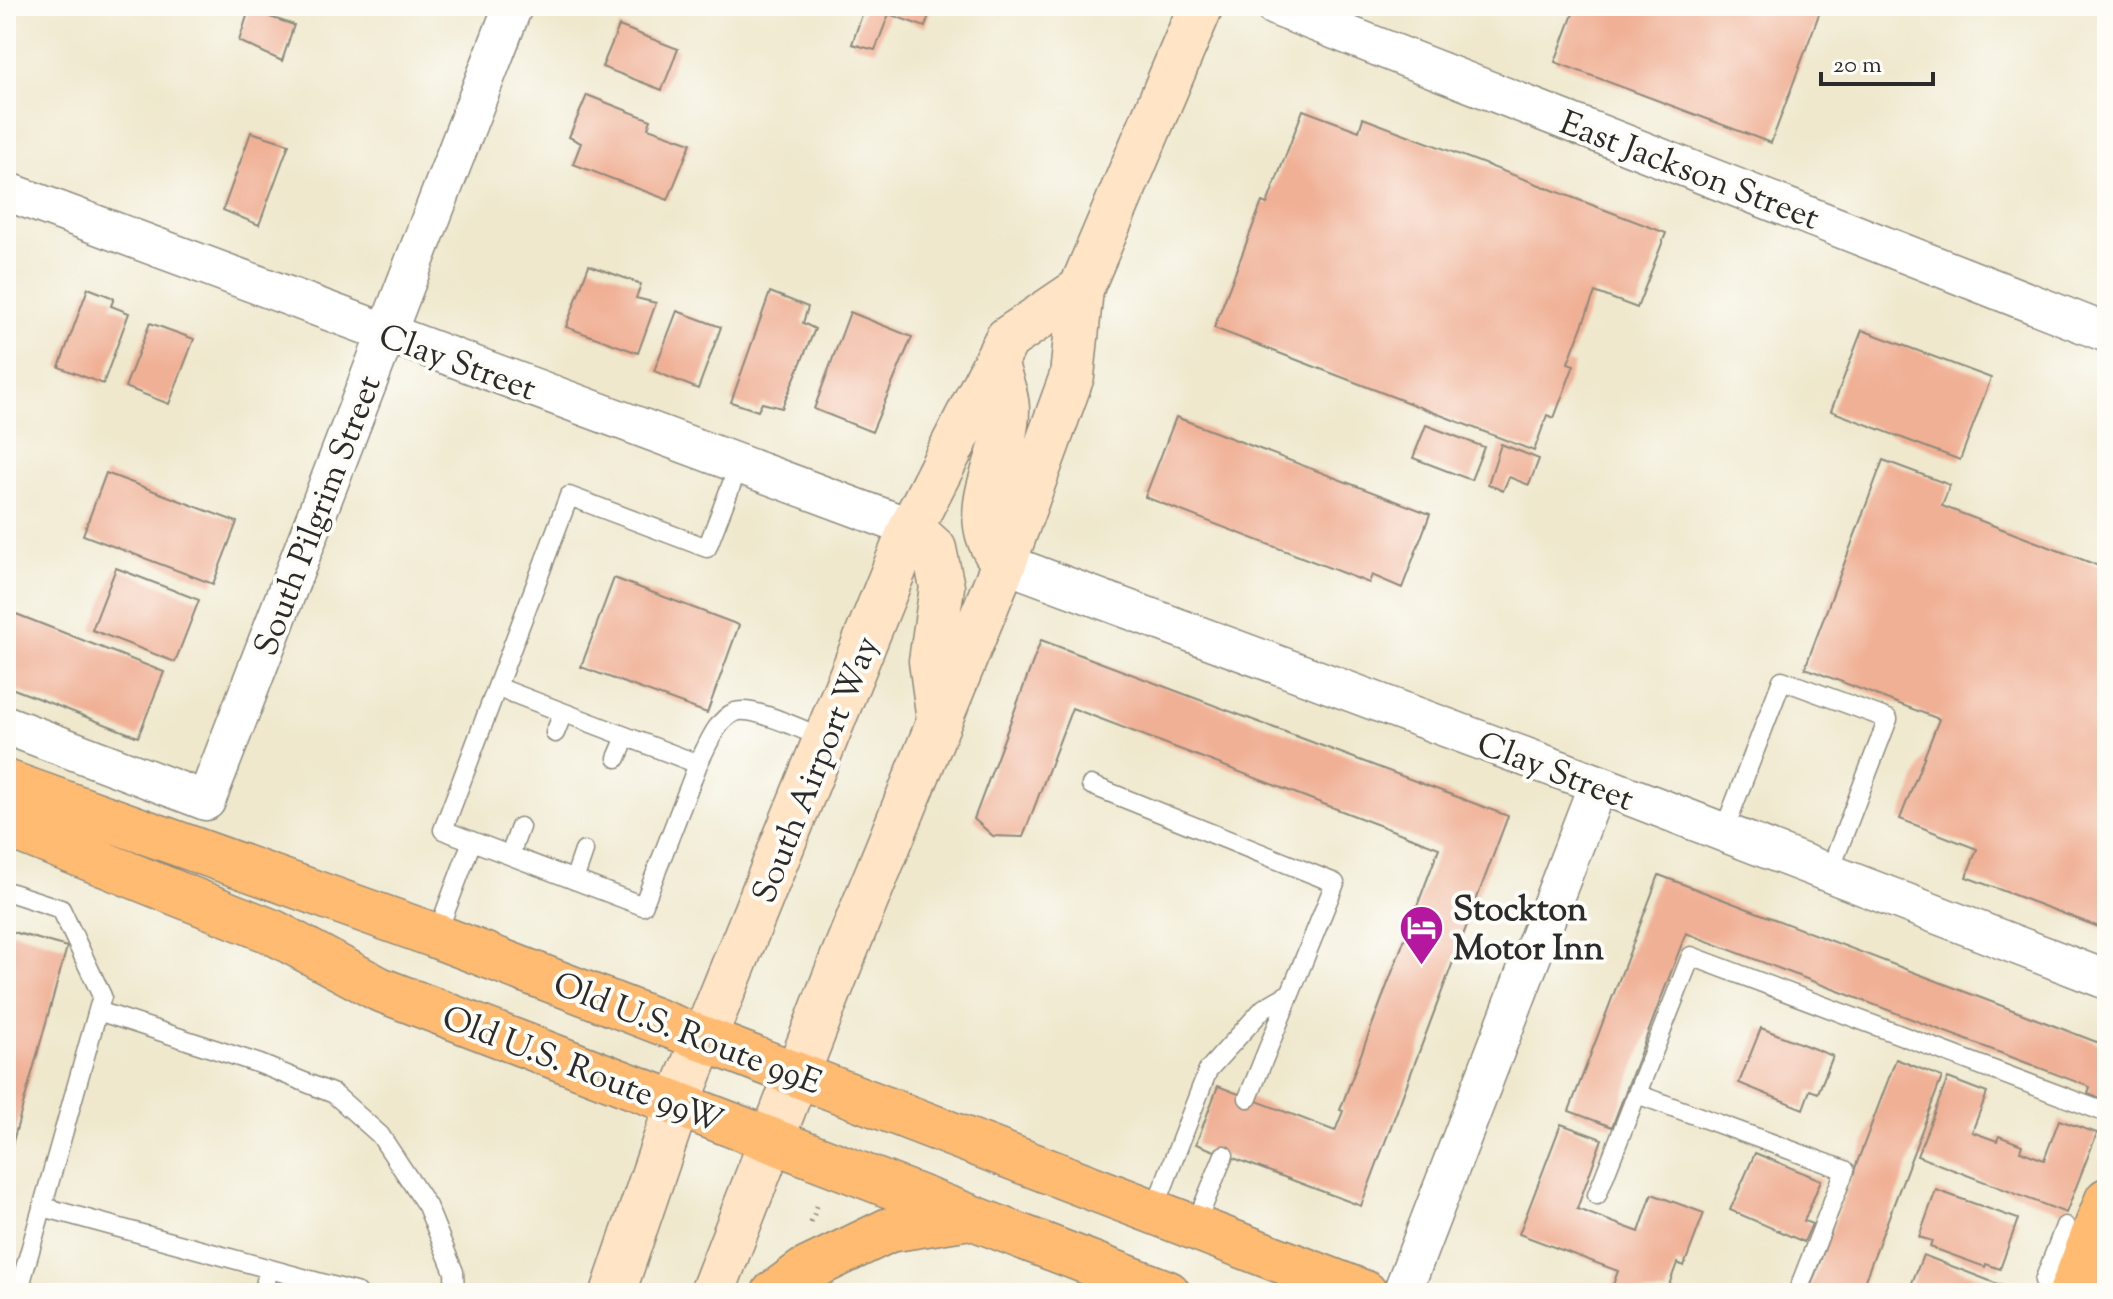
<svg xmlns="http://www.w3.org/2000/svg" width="2113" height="1299" font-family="'Sorts Mill Goudy',serif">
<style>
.building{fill:#f0b095}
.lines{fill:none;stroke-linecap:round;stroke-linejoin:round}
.lane-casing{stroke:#8d8a7c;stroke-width:21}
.street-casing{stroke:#8d8a7c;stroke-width:41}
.secondary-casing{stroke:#8d8a7c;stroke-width:47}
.primary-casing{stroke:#8d8a7c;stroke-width:47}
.path{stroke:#8d8a7c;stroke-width:5;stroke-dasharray:2 6;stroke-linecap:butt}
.lane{stroke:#fff;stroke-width:18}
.street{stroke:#fff;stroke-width:38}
.secondary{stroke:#ffe4c6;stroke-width:44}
.primary{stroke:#ffbb71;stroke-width:44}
.labels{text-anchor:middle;stroke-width:8;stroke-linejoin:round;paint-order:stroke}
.street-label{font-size:34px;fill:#2b2b2b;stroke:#fdfcf7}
.poi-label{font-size:34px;font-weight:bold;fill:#2b2b2b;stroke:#fdfcf7;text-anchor:start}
</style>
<rect width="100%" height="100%" fill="#fdfcf7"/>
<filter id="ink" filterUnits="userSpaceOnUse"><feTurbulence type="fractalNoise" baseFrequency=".0125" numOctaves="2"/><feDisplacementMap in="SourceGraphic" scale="16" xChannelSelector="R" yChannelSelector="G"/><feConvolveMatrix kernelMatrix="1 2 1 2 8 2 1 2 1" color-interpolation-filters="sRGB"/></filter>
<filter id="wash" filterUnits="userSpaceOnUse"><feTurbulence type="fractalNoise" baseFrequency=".006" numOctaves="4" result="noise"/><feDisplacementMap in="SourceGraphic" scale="32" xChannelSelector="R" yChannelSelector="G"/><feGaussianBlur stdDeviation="1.8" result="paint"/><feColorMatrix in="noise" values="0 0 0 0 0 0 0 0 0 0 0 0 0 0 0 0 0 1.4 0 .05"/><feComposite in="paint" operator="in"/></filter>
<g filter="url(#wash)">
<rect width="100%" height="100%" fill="#efe8cd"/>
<g id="blocks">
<path class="building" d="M865 6 886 7 932 6 925 27 889 14 875 50 852 44Z
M1576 6H1822L1771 143 1555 62Z
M249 10 294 25 282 61 239 41Z
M619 26 678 49 662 90 602 67Z
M587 95 651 120 648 128 691 143 668 200 573 164 581 143 569 137Z
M1303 110 1359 131 1363 118 1666 233 1637 308 1595 292 1568 363 1574 365 1554 418 1547 415 1534 451 1214 328 1262 202 1267 204Z
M251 132 289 144 259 225 223 210Z
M589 265 641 284 636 298 656 303 638 353 566 327Z
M88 288 114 298 111 306 129 313 103 384 59 367Z
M770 292 808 307 803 323 815 329 782 408 762 403 758 411 731 402Z
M677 311 721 327 698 389 654 371Z
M850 312 912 337 872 432 814 409Z
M150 323 194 339 169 404 125 387Z
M1862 330 1991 378 1960 460 1831 411Z
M1176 417 1430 514 1402 588 1372 575 1369 583 1145 497Z
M1426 425 1484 447 1471 480 1413 458Z
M1501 444 1539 459 1529 485 1509 477 1503 491 1488 484Z
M1883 460 1950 485 1942 506 2107 569V930L1966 877 1977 849 1900 819 1939 719 1805 668Z
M106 473 237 522 213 584 83 535Z
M116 568 199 600 175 662 92 630Z
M614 578 739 625 707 713 581 667Z
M6 610 164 672 138 737 6 686Z
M1041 640 1508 816 1361 1206 1196 1144 1218 1086 1335 1131 1343 1111 1340 1110 1439 848 1072 708 1023 837 993 836 974 819Z
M1659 875 2107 1046V1072L2104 1081 2107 1082 2106 1101 2088 1094 2090 1087 1686 933 1612 1127 1569 1111Z
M6 930 67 947 7 1163H6Z
M1761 1028 1833 1056 1818 1093 1810 1090 1803 1109 1739 1083Z
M1896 1059 1942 1077 1860 1293H1808Z
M1948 1078 1987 1093 1972 1132 1997 1141 1999 1136 2022 1145 2020 1151 2044 1160 2059 1120 2097 1133 2066 1213 1917 1156Z
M1561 1124 1602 1139 1577 1209 1639 1232 1652 1194 1704 1213 1684 1266 1677 1263 1666 1293H1610L1618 1271 1519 1234Z
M1755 1153 1821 1180 1804 1221 1812 1224 1804 1242 1730 1210Z
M1936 1190 2018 1219 2000 1269 1986 1264 1985 1267 1930 1247 1932 1241 1919 1237Z
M1923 1255 2021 1293H1908Z"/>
</g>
</g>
<g filter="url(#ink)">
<use href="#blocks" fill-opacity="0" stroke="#8d8a7c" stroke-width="2"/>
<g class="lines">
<defs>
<path id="lane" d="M497 687 698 764 643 906 443 830 569 496 707 548 739 465
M555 733 563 713
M617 758 626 737
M698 764C707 747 716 720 735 712 753 705 806 732 826 739
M1091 785 1335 883 1248 1098
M1723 833 1782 680 1888 719 1829 873
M510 855 520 827
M574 880 584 851
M6 891 61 909 102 996 18 1293
M436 936 472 841
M98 1011 260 1064 334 1094 380 1135 427 1206 454 1272 455 1293
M1637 1094 1845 1170 1797 1293
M1597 1195 1691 956 2107 1113
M43 1207 358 1293
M1153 1213 1208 1070 1264 1008 1290 993
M1194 1228 1224 1155
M2044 1281 2065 1226
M263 1293 269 1269
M1688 1293H1691"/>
<path id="street" d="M1274 6 2107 333
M6 191 911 528
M1004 563 1598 784 2107 980
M6 725 206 801 513 6
M1402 1293 1598 784"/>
<path id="secondary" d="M995 362C999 377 1007 395 1007 410 1007 464 960 513 1004 563
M911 528 934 549 942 587 931 661 939 720
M613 1293 677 1105 911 528 1007 339 1081 289
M712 1293 840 964 1004 563 1072 376 1081 289 1201 6"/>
<path id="primary" d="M6 782 436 936 1365 1293
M6 825 273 932 379 989 1168 1293
M774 1293 804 1271 889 1230 970 1217
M2071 1293 2107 1200"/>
</defs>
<use href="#lane" class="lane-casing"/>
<use href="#street" class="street-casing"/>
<use href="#secondary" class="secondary-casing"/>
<use href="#primary" class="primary-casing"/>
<path class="path" d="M811 1223 818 1202"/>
<use href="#lane" class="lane"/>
<use href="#street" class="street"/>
<use href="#secondary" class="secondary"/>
<use href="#primary" class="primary"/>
</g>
</g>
<defs>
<symbol id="hotel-pin" viewBox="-11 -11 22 30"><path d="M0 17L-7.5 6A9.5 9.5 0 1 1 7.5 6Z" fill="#b5179e" stroke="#fdfcf7"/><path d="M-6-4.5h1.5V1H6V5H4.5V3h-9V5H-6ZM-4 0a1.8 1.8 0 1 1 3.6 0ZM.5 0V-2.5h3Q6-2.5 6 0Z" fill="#fff"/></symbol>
</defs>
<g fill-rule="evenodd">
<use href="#hotel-pin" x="1396" y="902" width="51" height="69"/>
</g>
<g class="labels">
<g class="street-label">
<text transform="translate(1690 169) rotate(21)" y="12">East Jackson Street</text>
<text transform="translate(458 361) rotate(20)" y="12">Clay Street</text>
<text transform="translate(316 515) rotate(-69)" y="12">South Pilgrim Street</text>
<text transform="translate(814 769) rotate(-68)" y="12">South Airport Way</text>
<text transform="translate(1556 770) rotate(21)" y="12">Clay Street</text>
<text transform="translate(688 1032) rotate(21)" y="12">Old U.S. Route 99E</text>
<text transform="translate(583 1068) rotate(21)" y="12">Old U.S. Route 99W</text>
</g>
<g class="poi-label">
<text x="1453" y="920">Stockton<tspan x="1453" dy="39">Motor Inn</tspan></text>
</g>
</g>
<rect width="2113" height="1299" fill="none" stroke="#fdfcf7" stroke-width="32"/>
<path d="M1821 72v12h112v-12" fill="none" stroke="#2b2b2b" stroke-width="4"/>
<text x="1833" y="72" font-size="24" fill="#2b2b2b" stroke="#fdfcf7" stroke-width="6" paint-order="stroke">20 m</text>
</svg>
